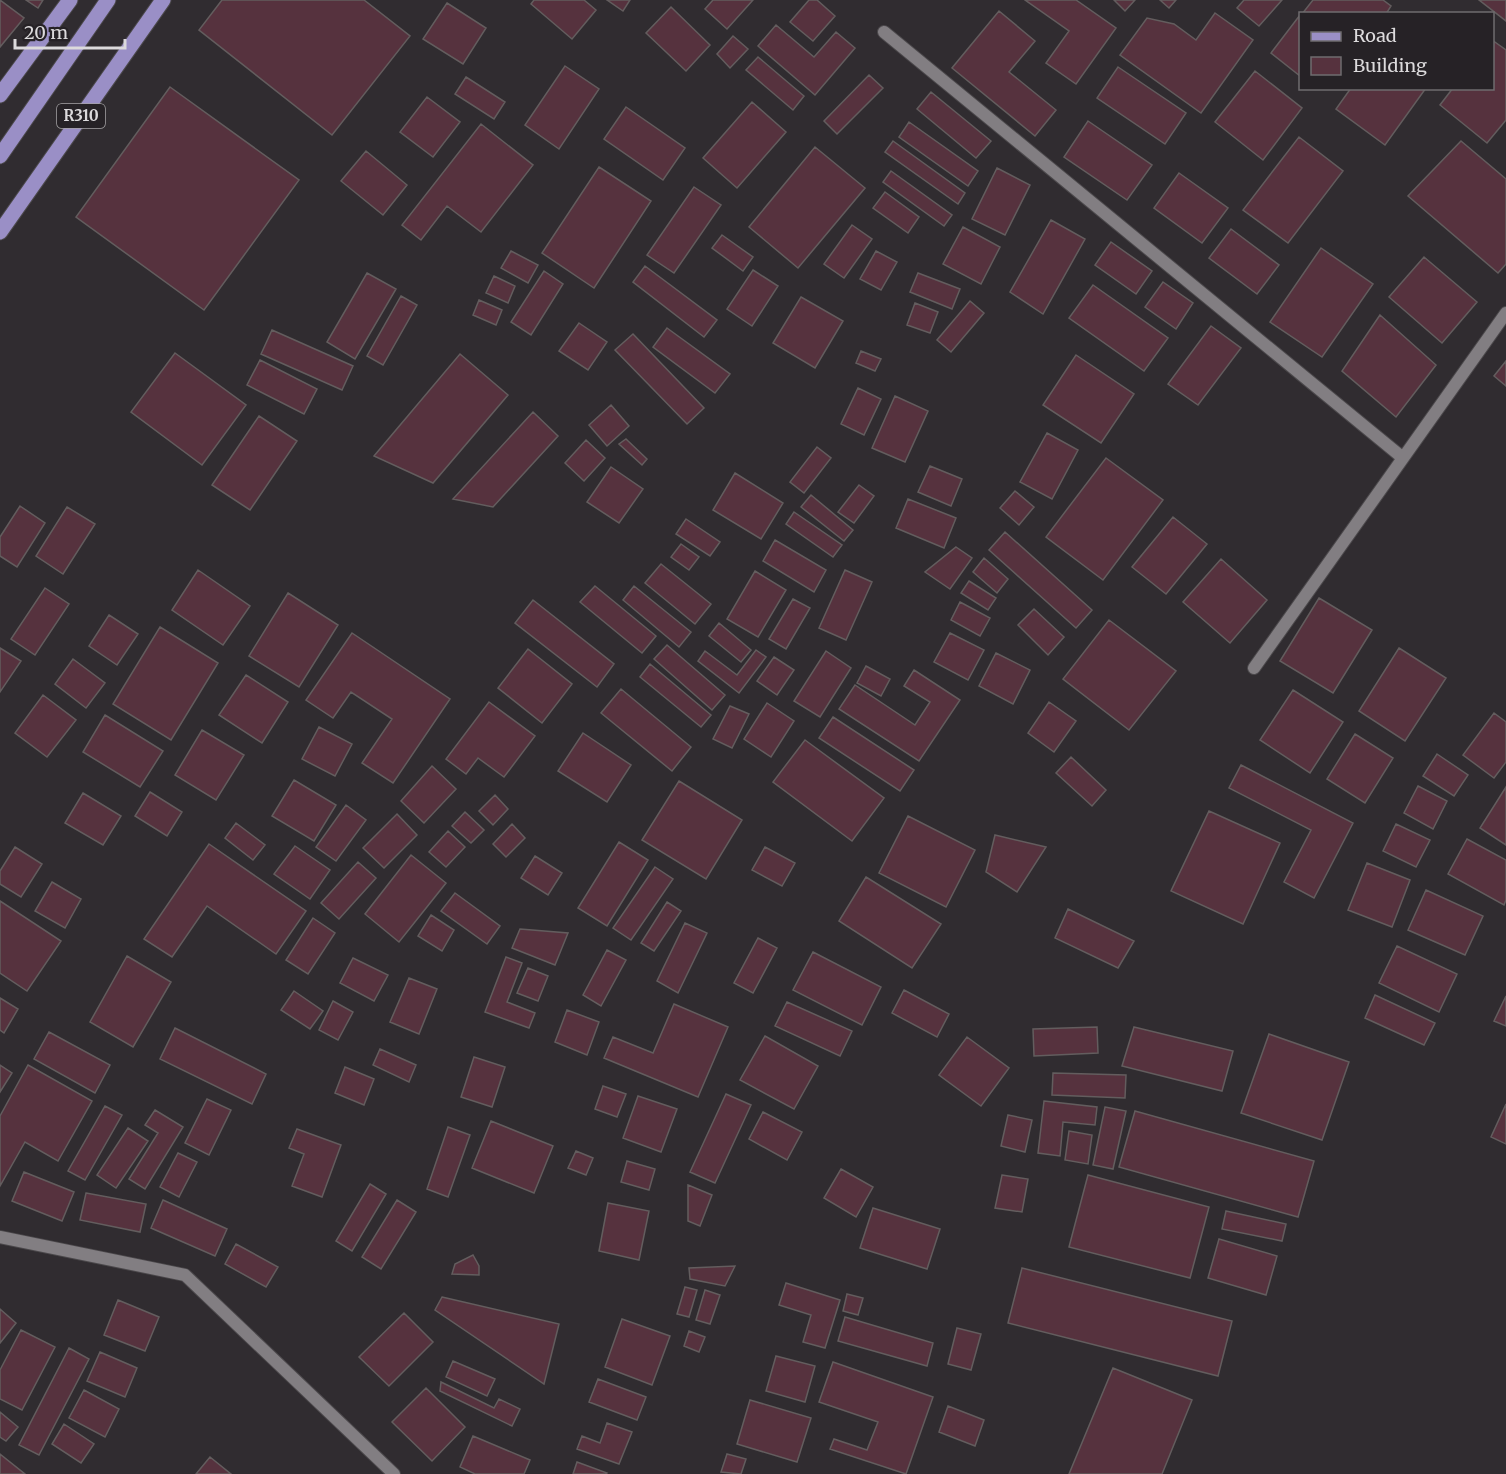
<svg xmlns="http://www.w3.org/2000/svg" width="1506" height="1474" font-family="Merriweather,serif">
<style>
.building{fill:#56323e;stroke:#635d5e;stroke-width:1.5}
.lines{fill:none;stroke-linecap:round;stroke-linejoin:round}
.street-casing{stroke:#4b484b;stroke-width:14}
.primary-casing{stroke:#4b484b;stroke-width:17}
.street{stroke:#827e82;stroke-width:12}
.primary{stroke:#9a8fc6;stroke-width:15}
.labels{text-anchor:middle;stroke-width:5;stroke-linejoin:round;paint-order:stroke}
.shield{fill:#262226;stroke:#a5a3a5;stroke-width:1.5}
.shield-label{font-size:15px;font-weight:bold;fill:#dcdadc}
</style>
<rect width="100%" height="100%" fill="#302c30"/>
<path class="building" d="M0 0 24 18 0 47Z
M26 0H43L38 8Z
M222 0H364L410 36 332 135 199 30Z
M534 0H584L596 10 572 39 531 4Z
M607 0H630L623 11Z
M713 0H753L727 29 705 9Z
M809 0H817L835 16 813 41 790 22Z
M1025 0H1076L1116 28 1076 84 1046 63 1069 31Z
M1114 0H1135L1125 11Z
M1160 0H1176L1169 8Z
M1244 0H1282L1259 26 1237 8Z
M1313 0H1383L1391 6 1386 14H1302Z
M1479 0H1506V21Z
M447 3 486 28 463 64 423 39Z
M671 7 710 45 686 71 646 33Z
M999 11 1035 41 1009 72 1056 110 1035 136 952 68Z
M1215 13 1253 40 1201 113 1120 55 1147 18 1174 24 1196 40Z
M1300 15V76L1271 53Z
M776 25 814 57 836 32 855 48 815 95 758 46Z
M733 36 748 49 730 68 717 54Z
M1492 40 1506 50V120L1487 143 1440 105 1453 88H1492Z
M758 57 804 96 793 110 746 70Z
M565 66 599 89 559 149 525 125Z
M1118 67 1186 113 1165 144 1097 98Z
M1255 71 1302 108 1263 160 1215 122Z
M869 75 883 88 837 134 824 121Z
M466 77 505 102 494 119 455 94Z
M170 87 299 180 204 310 76 217Z
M1351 88H1426L1385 145 1336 109Z
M931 92 991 141 976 158 917 109Z
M427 97 460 122 433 157 400 132Z
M752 102 786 132 737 188 703 158Z
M626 107 685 148 663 180 604 139Z
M1088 121 1152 165 1127 200 1064 157Z
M909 122 978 171 968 186 899 137Z
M481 124 533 165 481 232 447 206 421 240 402 225Z
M1299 137 1343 171 1288 243 1243 210Z
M893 141 965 193 958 204 885 152Z
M1461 141 1506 179V264L1498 273 1408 196Z
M815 147 865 188 798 268 749 227Z
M366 151 407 185 383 215 341 181Z
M599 167 651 201 594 288 542 253Z
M997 168 1030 185 1005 235 972 219Z
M891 171 952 215 944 226 883 182Z
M1179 173 1228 208 1202 243 1154 208Z
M694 187 721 205 674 273 647 255Z
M885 192 919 217 908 233 873 208Z
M1051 220 1085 239 1043 314 1010 292Z
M852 225 872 239 844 278 824 264Z
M963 227 1000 247 981 284 943 264Z
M1231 229 1279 265 1257 294 1209 258Z
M722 235 753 257 743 271 712 248Z
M1111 242 1152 271 1136 294 1095 265Z
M1321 248 1373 284 1322 357 1270 322Z
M511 251 538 265 528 283 501 268Z
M876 251 897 262 881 290 860 279Z
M1424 257 1477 302 1442 343 1389 297Z
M645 266 717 320 704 337 633 282Z
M753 270 778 286 752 326 727 309Z
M544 271 563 284 531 335 511 322Z
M367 273 396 289 355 359 327 342Z
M918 273 960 289 952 309 910 292Z
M494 276 515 286 508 303 486 293Z
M1163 282 1193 303 1176 329 1145 307Z
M1093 285 1168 338 1144 371 1069 318Z
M401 296 417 305 383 365 367 356Z
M801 297 843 321 815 368 773 343Z
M479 300 502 310 496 325 473 315Z
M970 301 984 313 951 352 937 340Z
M915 303 938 312 930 333 907 325Z
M1380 315 1436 365 1396 417 1342 371Z
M579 323 607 342 588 370 559 351Z
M1211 326 1241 348 1198 405 1168 384Z
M667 328 730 374 715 393 653 347Z
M272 330 353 366 342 390 261 354Z
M633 334 704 408 687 424 615 350Z
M861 351 881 359 875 371 856 363Z
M175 353 246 405 202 465 131 412Z
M460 354 508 395 433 483 374 456Z
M1076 355 1134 394 1101 443 1043 405Z
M260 360 317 389 304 414 247 385Z
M1506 361V386L1494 376Z
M858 388 881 399 864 435 841 424Z
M895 396 928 411 905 462 872 448Z
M611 405 629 426 607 446 589 425Z
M533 412 558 436 493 507 453 499Z
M259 416 297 441 250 510 212 485Z
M1047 433 1078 450 1052 499 1020 482Z
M626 439 647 459 642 465 619 444Z
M586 440 605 458 584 481 565 463Z
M817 447 831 458 804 493 790 482Z
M1106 458 1163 500 1103 580 1046 537Z
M930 466 962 479 951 506 918 492Z
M611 467 643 489 619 523 587 502Z
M735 473 783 503 761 539 713 510Z
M859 485 874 496 854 523 838 512Z
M1015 491 1034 507 1019 525 1000 508Z
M811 495 853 530 844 541 801 507Z
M908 499 956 518 944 548 896 528Z
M20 506 45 523 17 567 0 556V537Z
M67 507 95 524 63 574 36 556Z
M794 512 842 545 833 557 786 524Z
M1173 517 1207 544 1166 594 1132 567Z
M686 519 720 542 710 556 676 534Z
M1005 532 1092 610 1076 628 989 550Z
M775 540 826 570 814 592 763 561Z
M681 544 699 557 689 570 671 557Z
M956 547 972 558 950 589 925 572Z
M984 558 1008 579 997 593 973 572Z
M1221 559 1267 600 1230 643 1183 602Z
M661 564 711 604 695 624 645 583Z
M198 570 250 606 223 645 172 610Z
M845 570 872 582 846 640 819 628Z
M755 571 786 590 758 637 727 619Z
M969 581 996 598 988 610 961 593Z
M595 586 656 636 642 653 580 602Z
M634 586 691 632 679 647 623 600Z
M45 588 69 604 35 655 11 639Z
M288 593 338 625 299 687 249 656Z
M1319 598 1372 630 1333 693 1280 661Z
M793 599 810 608 786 649 769 639Z
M533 600 614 664 597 687 515 623Z
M960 602 990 618 980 636 951 620Z
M1034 609 1064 637 1048 655 1018 625Z
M109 615 138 634 117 665 89 646Z
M1109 620 1176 671 1129 730 1063 679Z
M719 623 751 650 741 662 709 636Z
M160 627 218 663 171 740 113 704Z
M352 633 450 699 393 783 362 763 392 719 351 692 333 718 306 700Z
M950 633 984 650 968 680 934 662Z
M667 645 725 695 712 710 654 659Z
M0 648 21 661 0 692Z
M1399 648 1446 678 1405 741 1359 711Z
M528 649 572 684 542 723 498 688Z
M756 650 766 657 739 693 698 661 705 651 737 675Z
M826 651 851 668 820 717 794 701Z
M996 653 1030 670 1013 704 979 686Z
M774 657 794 670 777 695 757 681Z
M73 659 105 683 86 708 55 684Z
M650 664 711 715 701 727 640 677Z
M866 666 890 679 881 696 857 683Z
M914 670 960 700 919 761 839 709 855 685 915 725 930 702 904 686Z
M246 675 288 702 262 743 219 715Z
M621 689 691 747 672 771 601 713Z
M1293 690 1343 722 1310 773 1260 740Z
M43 695 76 720 47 757 15 733Z
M489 702 535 736 504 777 478 758 466 774 446 759Z
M1049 702 1076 721 1054 752 1028 733Z
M767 703 794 721 771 757 744 739Z
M730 706 749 714 732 748 713 739Z
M1494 713 1506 722V762L1494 778 1463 755Z
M105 715 163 751 140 787 83 752Z
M833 717 914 770 900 791 819 738Z
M319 727 352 744 335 776 302 759Z
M202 730 244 755 216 800 175 775Z
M583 733 631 765 607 802 558 771Z
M1355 734 1393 758 1365 803 1327 779Z
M805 740 884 798 852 841 773 782Z
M1437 754 1468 775 1454 796 1423 776Z
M1071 757 1106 790 1092 806 1056 773Z
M1241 765 1353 823 1314 898 1284 882 1311 830 1229 788Z
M432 766 456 789 424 823 401 801Z
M294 780 336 805 314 841 272 816Z
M679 781 742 820 706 879 642 840Z
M1418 786 1447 801 1433 829 1404 813Z
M1506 787V845L1480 828Z
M150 792 182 812 167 836 135 816Z
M83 793 121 816 103 845 65 823Z
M495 795 508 809 493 825 479 811Z
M346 805 366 820 336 861 316 847Z
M1209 811 1280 843 1243 924 1171 891Z
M465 812 484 830 471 843 452 826Z
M397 814 417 835 384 868 363 848Z
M908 816 975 850 946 907 879 873Z
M236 823 265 845 253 860 225 838Z
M512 824 525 838 506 857 493 844Z
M1396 824 1430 840 1416 867 1383 851Z
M448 831 465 847 446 867 429 852Z
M995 835 1046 847 1017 892 986 872Z
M1467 839 1506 860V900L1504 905 1448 874Z
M619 842 648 860 607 926 578 908Z
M209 844 306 911 276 954 207 906 172 957 144 939Z
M295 846 330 870 310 899 274 874Z
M15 847 42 864 21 897 0 884V871Z
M765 847 795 863 782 886 752 870Z
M411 855 446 883 399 942 365 914Z
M535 856 562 873 548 895 521 878Z
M358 862 376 878 339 919 321 903Z
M1367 863 1410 880 1392 927 1348 910Z
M655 867 673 879 631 940 613 928Z
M866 877 941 924 912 968 839 921Z
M52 882 81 899 65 928 35 911Z
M1426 890 1483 916 1465 955 1408 930Z
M455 893 500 926 487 944 441 911Z
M0 901 61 941 27 991 0 973Z
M667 902 681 911 654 951 641 943Z
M1068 909 1134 941 1118 968 1055 938Z
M431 915 454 930 442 951 418 936Z
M313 918 335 933 308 974 286 960Z
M685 923 707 933 678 993 657 981Z
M520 929 568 933 555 965 512 948Z
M758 938 777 948 753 993 734 983Z
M1397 946 1457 974 1439 1012 1379 983Z
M607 950 626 960 601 1006 583 995Z
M813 952 881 987 862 1025 793 990Z
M127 956 171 982 133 1047 90 1022Z
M506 957 522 963 507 1002 535 1013 529 1028 485 1012Z
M353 958 388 975 374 1001 340 983Z
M528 968 548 976 538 1001 517 993Z
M409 978 437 989 419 1034 390 1022Z
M904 990 949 1014 937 1037 892 1013Z
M294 991 323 1011 310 1029 281 1010Z
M1375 995 1435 1023 1424 1045 1365 1018Z
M1506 996V1026L1494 1021Z
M0 998 18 1009 4 1033 0 1030Z
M333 1001 353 1012 338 1040 319 1030Z
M787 1002 852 1031 840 1056 775 1026Z
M674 1004 728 1027 698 1097 604 1058 613 1037 653 1053Z
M567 1010 599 1022 587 1055 555 1042Z
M1097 1027 1098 1053 1034 1056 1033 1029Z
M1134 1027 1233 1051 1222 1091 1122 1066Z
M175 1028 266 1074 252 1104 160 1059Z
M49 1032 110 1065 95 1093 34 1059Z
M1269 1034 1349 1062 1322 1140 1241 1113Z
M765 1036 818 1066 794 1109 740 1080Z
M967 1037 1009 1068 981 1106 939 1075Z
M380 1049 416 1065 409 1082 373 1065Z
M474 1057 505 1067 492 1107 461 1097Z
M0 1065 12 1073 0 1092Z
M28 1065 92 1101 58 1161 25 1142 0 1186V1116Z
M345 1067 374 1079 364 1105 335 1093Z
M1053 1073 1126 1075 1125 1098 1052 1095Z
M603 1086 626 1094 617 1117 595 1109Z
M726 1094 751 1105 715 1183 690 1172Z
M638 1096 677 1109 661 1152 623 1138Z
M207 1099 231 1110 209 1155 185 1143Z
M1044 1101 1097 1107 1095 1125 1063 1122 1060 1156 1038 1153Z
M1506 1104V1144L1491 1137Z
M105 1106 122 1115 85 1180 68 1171Z
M1105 1107 1126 1111 1113 1169 1093 1165Z
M155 1110 183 1127 145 1189 129 1179 158 1133 145 1125Z
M1135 1111 1314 1161 1298 1217 1119 1167Z
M763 1112 802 1132 787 1160 749 1139Z
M1008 1115 1032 1120 1025 1152 1001 1146Z
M491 1121 553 1146 534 1193 472 1168Z
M448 1127 470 1135 448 1197 427 1189Z
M128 1128 148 1141 116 1188 97 1175Z
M297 1129 341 1145 322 1197 292 1186 304 1154 289 1148Z
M1069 1131 1092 1135 1088 1164 1065 1160Z
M576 1151 593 1158 586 1175 568 1168Z
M178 1153 197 1162 179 1197 160 1187Z
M627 1161 655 1169 649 1190 621 1182Z
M841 1169 873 1187 856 1217 824 1198Z
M24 1172 74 1192 62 1221 12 1201Z
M1002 1175 1028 1179 1022 1212 995 1208Z
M1088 1175 1209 1207 1190 1278 1069 1247Z
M370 1184 386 1194 352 1251 336 1241Z
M688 1185 712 1195 700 1226 688 1221Z
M86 1193 146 1204 140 1232 80 1220Z
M163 1200 227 1229 215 1256 151 1228Z
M397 1200 416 1212 381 1269 362 1257Z
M608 1203 649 1211 639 1260 599 1251Z
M873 1208 940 1229 927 1269 860 1248Z
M1226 1211 1286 1224 1282 1241 1222 1229Z
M1219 1239 1277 1256 1266 1295 1208 1278Z
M236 1244 278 1267 266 1287 225 1264Z
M473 1255 479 1266V1275L452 1274 455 1264Z
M735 1266 725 1286 690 1279 689 1268Z
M1022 1268 1232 1321 1218 1376 1008 1323Z
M786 1283 840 1300 825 1348 803 1342 811 1315 779 1305Z
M685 1287 697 1290 689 1317 677 1314Z
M705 1290 720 1295 710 1324 696 1320Z
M847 1294 863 1298 858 1315 843 1311Z
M442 1297 559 1324 544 1384 435 1310Z
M118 1300 159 1317 145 1351 104 1335Z
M0 1309 16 1323 0 1343Z
M404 1313 433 1342 389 1386 359 1357Z
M845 1317 933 1343 927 1366 838 1341Z
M622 1319 670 1336 652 1385 605 1367Z
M957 1328 981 1334 971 1370 948 1364Z
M21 1330 55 1347 22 1410 0 1399V1370Z
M689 1331 705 1337 699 1352 684 1346Z
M69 1348 89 1359 39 1455 19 1445Z
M100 1352 137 1368 125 1397 87 1381Z
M776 1356 815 1366 805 1402 766 1391Z
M453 1361 495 1379 487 1396 446 1377Z
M833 1362 933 1397 906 1474 830 1449 834 1439 867 1450 878 1422 819 1402Z
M1113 1368 1192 1400 1162 1474H1069Z
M598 1379 646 1397 637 1420 589 1402Z
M441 1382 494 1408 499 1399 520 1409 512 1426 440 1391Z
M426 1388 465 1427 432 1461 392 1422Z
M84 1390 119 1409 105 1437 69 1418Z
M750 1400 811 1418 797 1462 737 1444Z
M948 1406 984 1420 975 1446 939 1432Z
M0 1412 18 1427 6 1441 0 1437Z
M607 1423 632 1432 619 1464 577 1449 582 1436 600 1443Z
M64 1424 94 1444 81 1463 52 1444Z
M473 1436 530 1460 524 1474H475L460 1467Z
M0 1454 25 1474H0Z
M727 1454 746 1459 741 1474 721 1472Z
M210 1457 231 1474H196Z
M577 1462 607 1473 606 1474H573Z"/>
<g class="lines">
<defs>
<path id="street" d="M884 32 1403 458
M1254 668 1506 313
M0 1237 185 1275 394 1474"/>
<path id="primary" d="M0 95 70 0
M0 156 108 0
M0 232 163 0"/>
</defs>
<use href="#street" class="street-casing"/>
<use href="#primary" class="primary-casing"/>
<use href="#street" class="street"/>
<use href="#primary" class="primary"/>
</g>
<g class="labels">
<rect class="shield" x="57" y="104" width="48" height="24" rx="4.5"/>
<g class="shield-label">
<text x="81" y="121">R310</text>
</g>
</g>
<rect x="1299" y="12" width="195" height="78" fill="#262226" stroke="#6f6c6f" stroke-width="1.5"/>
<rect x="1311" y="32" width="30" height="9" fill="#9a8fc6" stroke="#6f6c6f" stroke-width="1.5"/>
<text x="1353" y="42" font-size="18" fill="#dcdadc">Road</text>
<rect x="1311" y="57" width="30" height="18" fill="#56323e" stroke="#6f6c6f" stroke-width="1.5"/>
<text x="1353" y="72" font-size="18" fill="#dcdadc">Building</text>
<path d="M15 39v9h110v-9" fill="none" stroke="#dcdadc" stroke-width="3"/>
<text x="24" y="39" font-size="18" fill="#dcdadc" stroke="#262226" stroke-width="4.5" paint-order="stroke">20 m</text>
</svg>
